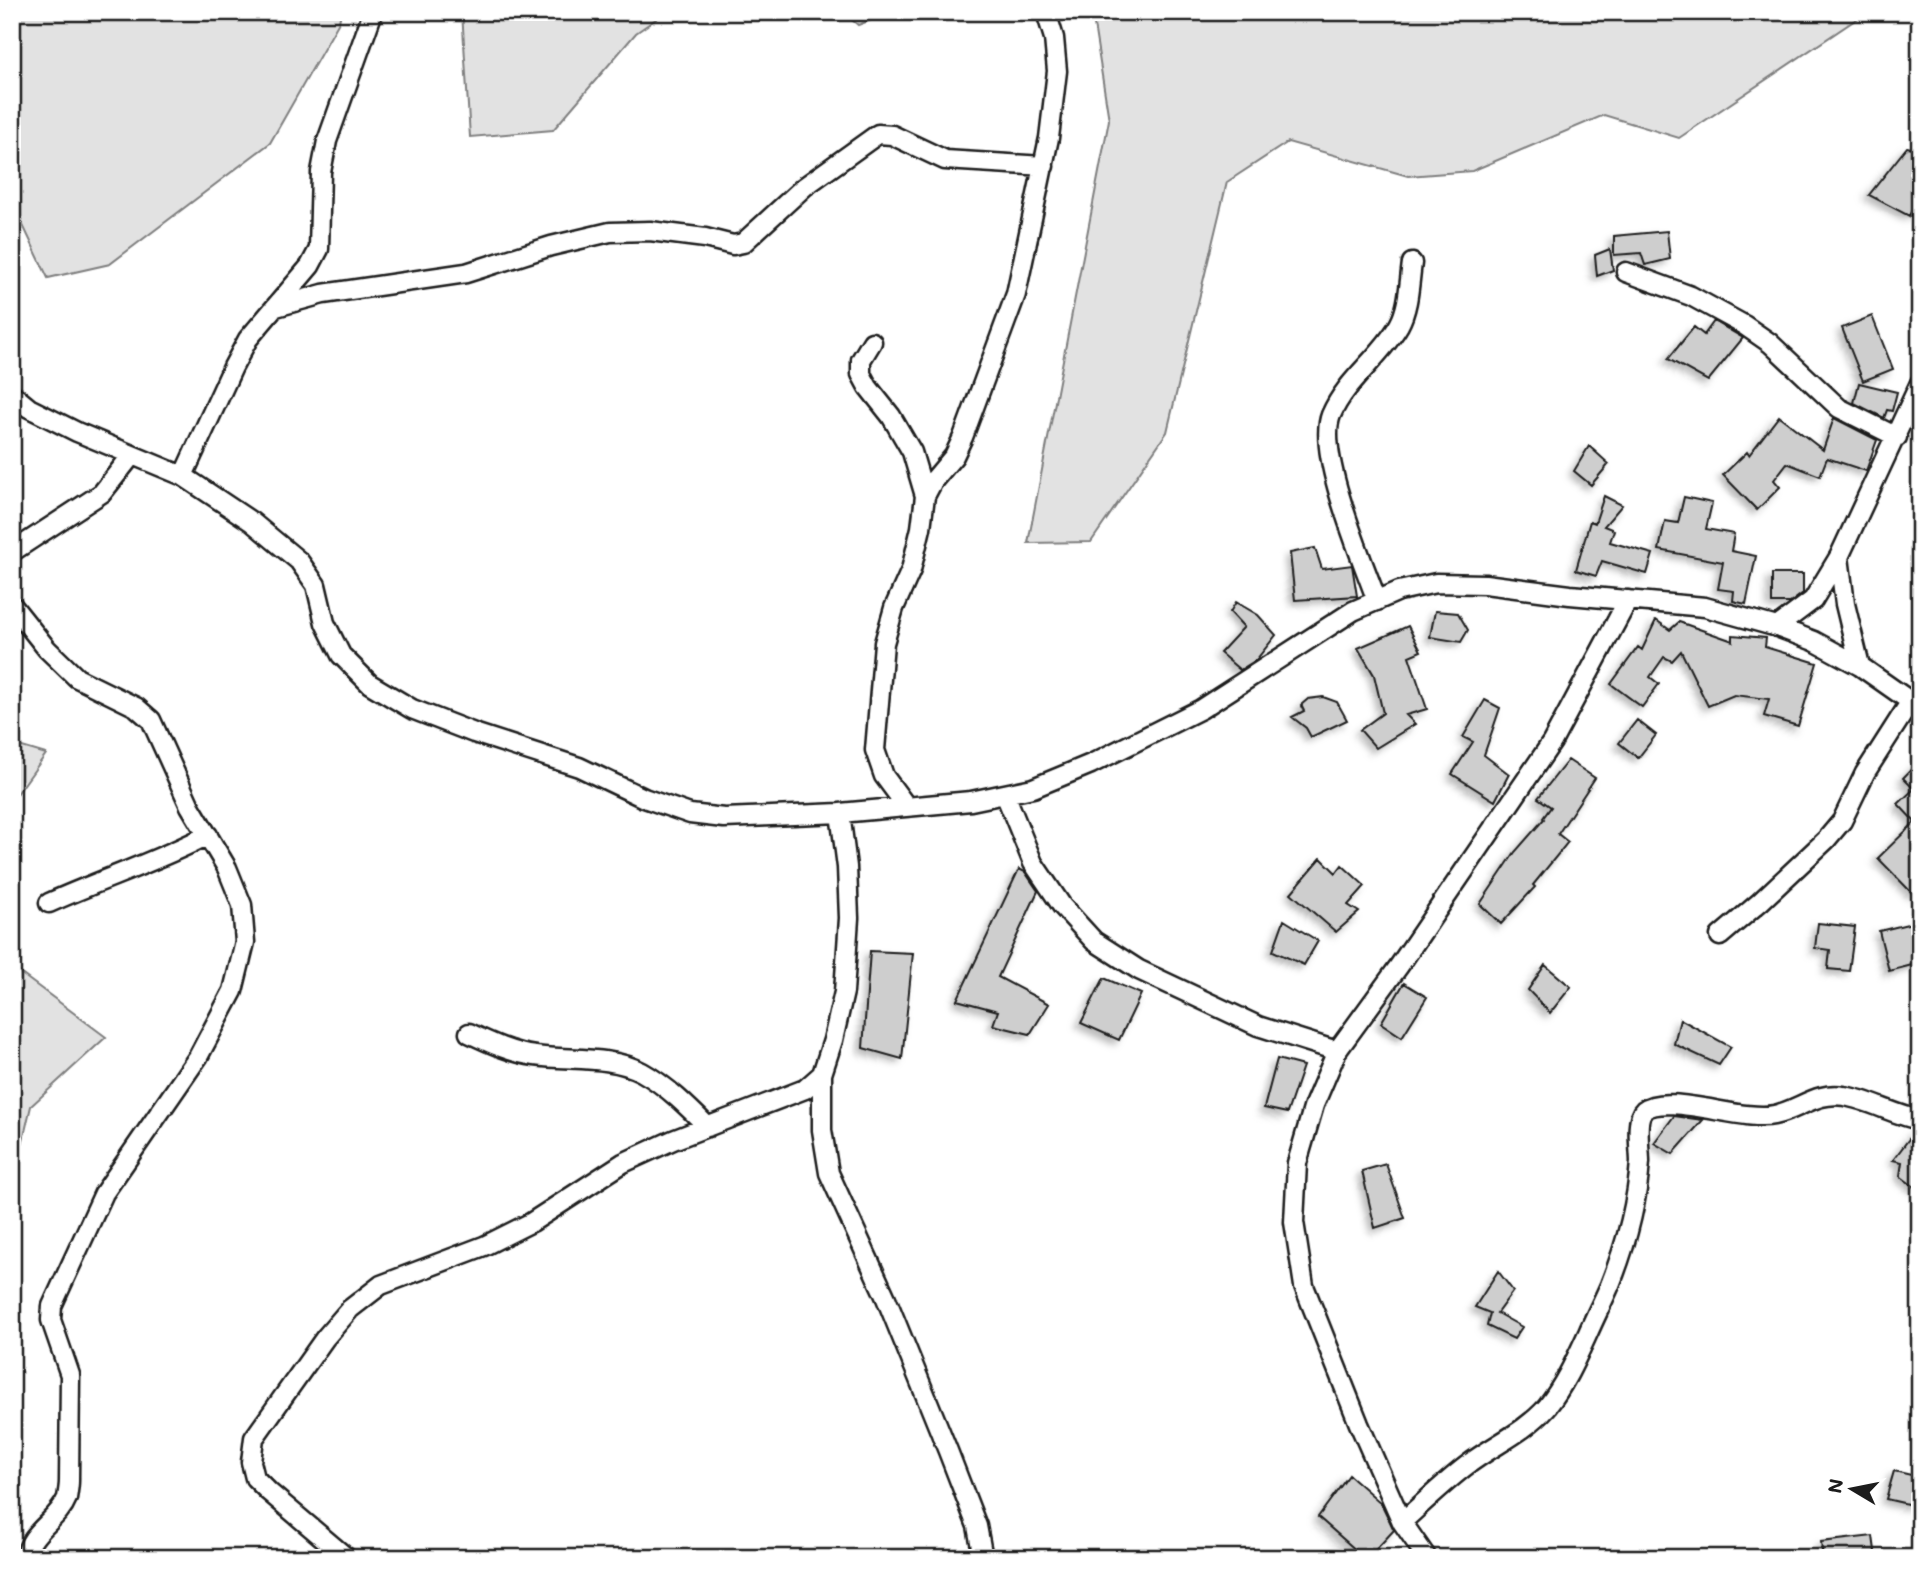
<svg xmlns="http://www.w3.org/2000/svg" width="1932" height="1570" font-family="Mali,sans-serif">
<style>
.green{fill:#e2e2e2;stroke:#7f7f7f;stroke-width:2}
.building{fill:#cecece;stroke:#1c1c1c;stroke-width:2;filter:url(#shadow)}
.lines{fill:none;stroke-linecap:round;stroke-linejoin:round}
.street-casing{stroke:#1c1c1c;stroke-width:23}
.street{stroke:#fff;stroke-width:18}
</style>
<defs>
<filter id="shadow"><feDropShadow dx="-4.5" dy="4.5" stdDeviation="3.5" flood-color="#0004"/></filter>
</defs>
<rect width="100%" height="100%" fill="#fff"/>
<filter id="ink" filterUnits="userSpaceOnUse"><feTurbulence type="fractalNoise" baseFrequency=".0143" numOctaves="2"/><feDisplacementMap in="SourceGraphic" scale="14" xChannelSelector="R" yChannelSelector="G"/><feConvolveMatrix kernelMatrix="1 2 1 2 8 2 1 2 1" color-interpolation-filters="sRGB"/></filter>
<g filter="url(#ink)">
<path class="green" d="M12 12H341L339 22 270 143 110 264 48 278 12 202Z
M462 12H666L636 33 553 130 470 137Z
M843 12H892L858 25Z
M1092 12H1867L1679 138 1604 115 1472 171 1408 176 1288 142 1227 182 1167 432 1091 542 1028 543 1109 120Z
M12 744 46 754 12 801Z
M12 967 106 1037 31 1106 12 1187Z"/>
<path class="building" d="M1907 147 1920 150V215L1912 210 1909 216 1869 195Z
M1667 231 1670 259 1645 265 1641 253 1614 255V236Z
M1610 249 1613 270 1597 276 1595 255Z
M1872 316 1893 369 1863 381 1842 328Z
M1714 321 1743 338 1708 381 1668 359 1694 327 1704 335Z
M1859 383 1897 392 1892 411 1887 410 1884 418 1854 403Z
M1779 416 1823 450 1834 418 1877 440 1866 471 1827 458 1820 476 1787 463 1774 480 1780 487 1757 510 1723 475 1747 452 1749 455Z
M1589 446 1609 464 1591 485 1574 471Z
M1604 496 1622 505 1604 526 1614 530 1610 542 1653 554 1647 574 1602 561 1596 576 1576 570 1590 521 1595 523Z
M1684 497 1712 503 1706 529 1734 534 1731 551 1756 556 1746 604 1733 601 1734 591 1718 589 1723 562 1659 550 1665 521 1678 523Z
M1315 548 1322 569 1352 565 1357 596 1295 600 1290 553Z
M1772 574H1803V593L1790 603H1772Z
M1236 602 1258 615 1276 635 1256 660 1240 670 1220 653 1244 627 1230 612Z
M1435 611 1458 613 1468 630 1461 642 1430 637Z
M1656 620 1670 630 1679 622 1733 641V635L1766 638 1765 647 1817 663 1798 726 1764 716 1769 699 1734 695 1708 706 1681 651 1672 661 1664 657 1650 677 1659 684 1642 707 1611 684 1638 647 1642 650Z
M1408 626 1421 651 1409 656 1427 709 1406 715 1415 724 1376 748 1360 730 1383 713 1374 675 1358 648Z
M1323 697 1337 702 1347 720 1311 737 1306 728 1292 717 1304 711 1301 705 1308 699Z
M1485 700 1500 708 1484 755 1509 774 1495 801 1452 774 1473 742 1463 737Z
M1637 720 1656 735 1638 758 1619 743Z
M1568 760 1595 778 1558 834 1568 842 1533 885 1535 887 1501 924 1480 904 1515 852 1544 819 1543 818 1551 807 1538 798Z
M1920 760V887L1913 894 1878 858 1915 822 1898 804 1914 789 1903 778Z
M1321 858 1336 873 1342 865 1365 886 1348 905 1359 912 1336 932 1291 893Z
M1019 869 1025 872 1038 891 998 977 1049 1004 1030 1034 993 1025 998 1011 957 1000Z
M1284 920 1318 941 1304 965 1273 951Z
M1920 921V963L1889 971 1879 931Z
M1818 923 1855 927 1849 971 1828 969 1830 950 1815 948Z
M870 951 913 953 902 1059 863 1048Z
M1545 965 1571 987 1550 1013 1528 990Z
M1104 978 1141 994 1119 1040 1081 1023Z
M1404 983 1427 997 1402 1037 1381 1023Z
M1680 1019 1731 1047 1719 1065 1674 1044Z
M1277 1059 1303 1066 1287 1113 1264 1108Z
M1674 1116 1703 1120 1673 1154 1654 1143Z
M1915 1131H1920V1191L1900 1176 1902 1162 1893 1160Z
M1386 1164 1405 1218 1375 1228 1362 1171Z
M1498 1271 1513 1291 1497 1313 1522 1327 1514 1339 1487 1326 1490 1313 1475 1307Z
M1894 1471 1920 1477V1485L1912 1505 1886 1499Z
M1349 1475 1381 1503 1394 1530 1368 1558H1365L1318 1517Z
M1873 1536 1876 1558H1823L1821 1542Z"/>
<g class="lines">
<defs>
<path id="street" d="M1626 272 1691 296 1744 325 1770 343 1839 408 1897 437
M276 307 323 294 466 273 551 246 610 232 650 231 705 238 733 245 743 243 804 187 878 134 892 135 945 160 1044 166
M872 342 861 360V374L868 387 891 416 912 452 925 496
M12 394 29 408 77 432 183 476 252 522 299 561 316 585 325 623 341 655 370 684 412 709 474 733 579 767 644 798 690 814 724 818 840 813 971 801 1033 788 1091 764 1201 709 1353 611 1399 591 1436 583 1485 584 1570 595 1705 607 1777 627 1814 641 1860 666 1920 708
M183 476 233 367 248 339 310 266 319 249 321 172 327 141 373 12
M12 552 102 493 132 455
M1377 601C1363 561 1316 453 1331 415 1346 380 1380 358 1399 325 1409 307 1409 284 1412 263
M12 605 47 649 77 678 136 707 151 720 190 806 227 868 242 905 245 942 233 991 198 1057 104 1193 52 1306 51 1320 70 1375 69 1481C69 1486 68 1492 67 1498 58 1521 29 1531 26 1558
M1777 627 1813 600 1839 557
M1860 666 1845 604 1839 557 1920 383
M1005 794 1033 863 1062 906 1094 941 1139 970 1258 1026 1337 1051
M907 807 884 776 875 750 884 643 894 608 911 570 921 528 925 496 933 481 954 456 963 437 1016 294 1049 138 1057 71 1054 38 1046 12
M840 813 847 867 849 918 844 992 833 1040 822 1074V1130L829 1173 886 1298 948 1451 977 1526 983 1558
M49 903C102 879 156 862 208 835
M1720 936 1760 902 1826 840 1842 821 1865 773 1911 701 1920 695
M469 1033C490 1043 512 1053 535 1056 569 1061 611 1055 642 1072 667 1086 688 1107 708 1127
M1402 1522C1423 1503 1444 1483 1466 1466 1493 1445 1524 1433 1547 1407 1565 1384 1576 1359 1588 1333 1595 1317 1603 1301 1610 1285 1626 1245 1637 1204 1640 1162 1640 1150 1635 1118 1644 1110 1666 1092 1743 1122 1774 1115 1799 1110 1817 1091 1844 1096 1870 1100 1894 1115 1920 1120
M347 1558 269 1492 255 1478 251 1462 254 1438 325 1338 350 1309 381 1285 484 1246 532 1222 623 1163 673 1140 805 1089 822 1074
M1427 1558 1402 1522 1359 1424 1304 1286 1294 1222 1297 1163 1314 1105 1337 1051 1399 966 1552 742 1628 600"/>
</defs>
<use href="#street" class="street-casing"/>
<use href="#street" class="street"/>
</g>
</g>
<rect width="1932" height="1570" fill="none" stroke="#fff" stroke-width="42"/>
<rect x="21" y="21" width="1890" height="1528" fill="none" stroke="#1c1c1c" stroke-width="2.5" filter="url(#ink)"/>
<g transform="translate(1852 1489) rotate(280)" stroke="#ffffff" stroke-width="5" paint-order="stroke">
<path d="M0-5L12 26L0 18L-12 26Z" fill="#1c1c1c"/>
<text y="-10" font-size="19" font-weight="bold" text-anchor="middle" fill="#1c1c1c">N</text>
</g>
</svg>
